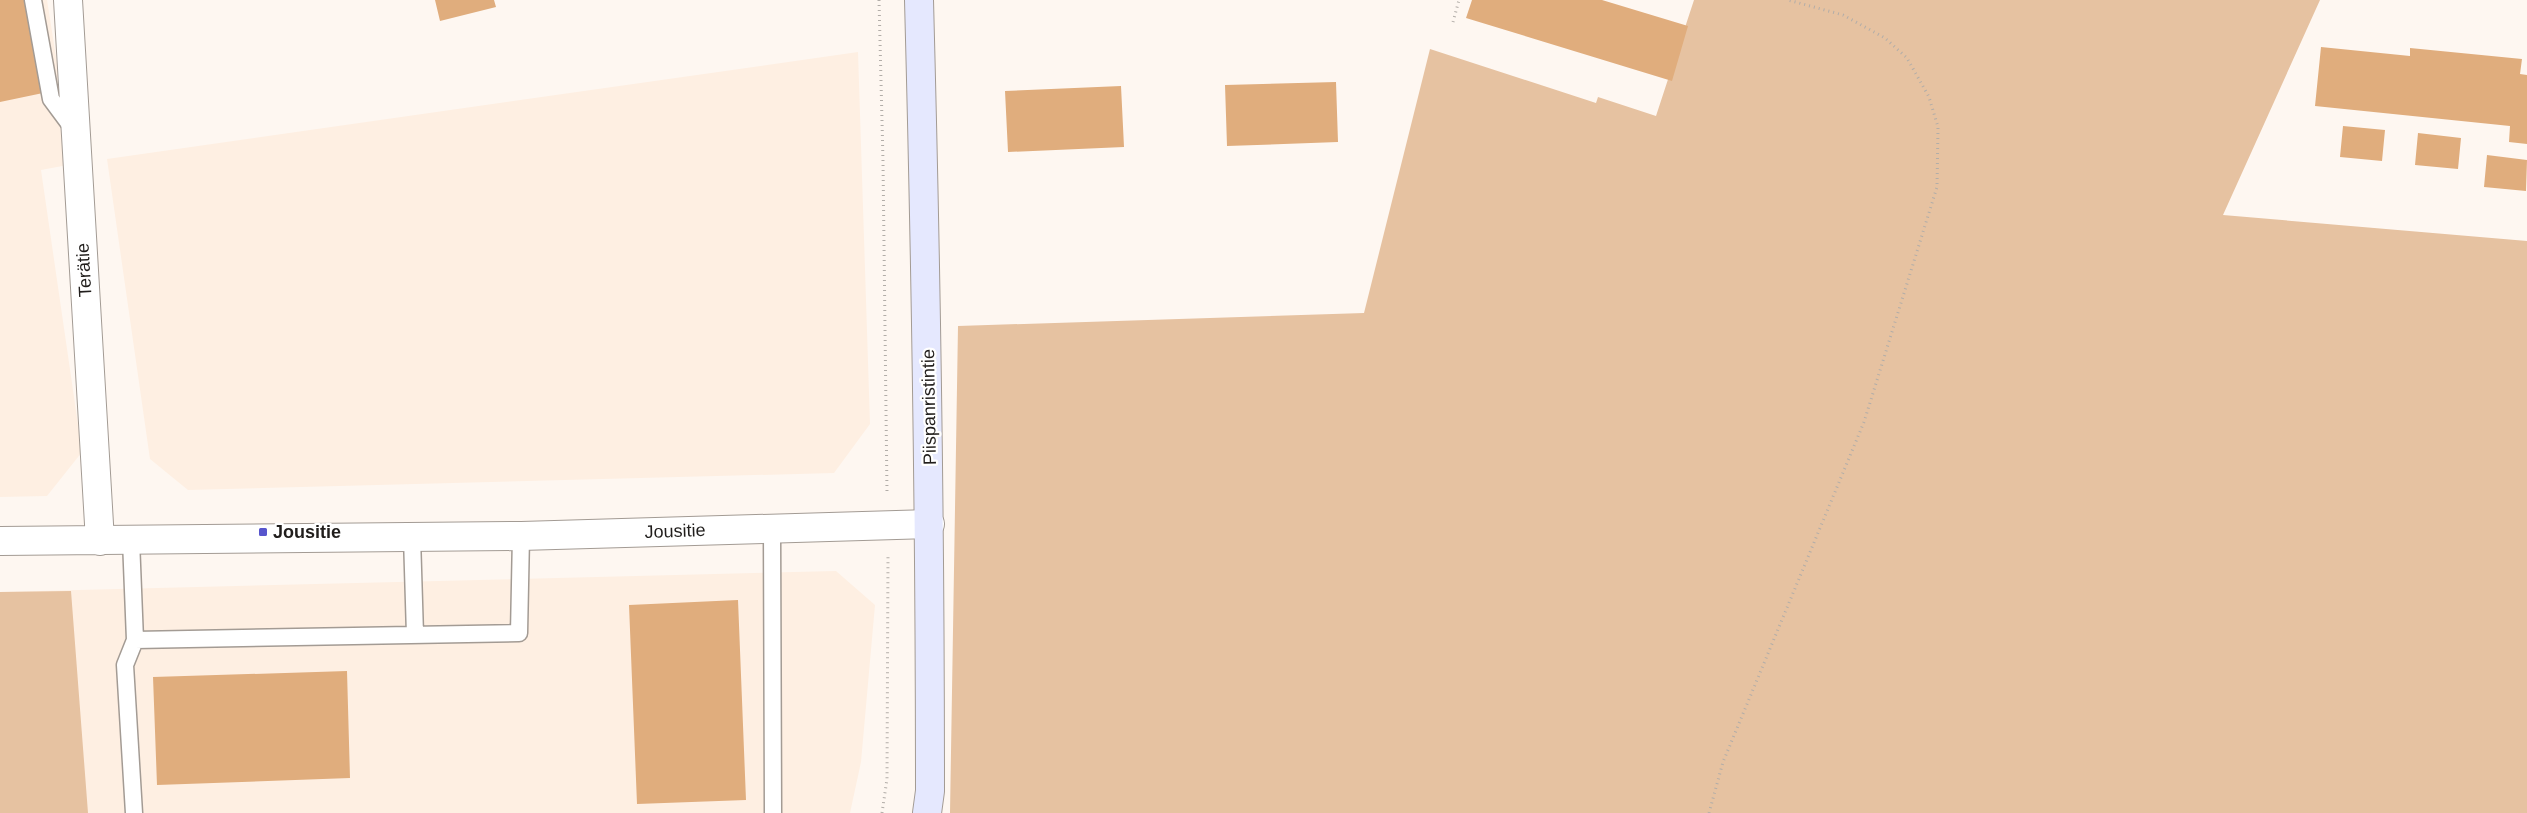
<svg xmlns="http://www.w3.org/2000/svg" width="2527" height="813" font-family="Helvetica,sans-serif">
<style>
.built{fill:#feefe2}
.green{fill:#e6c2a1}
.building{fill:#e0ad7d}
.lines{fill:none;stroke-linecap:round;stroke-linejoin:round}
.lane-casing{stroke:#a39b94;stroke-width:19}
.street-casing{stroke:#a39b94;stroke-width:30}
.secondary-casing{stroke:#a39b94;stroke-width:30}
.path{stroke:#b2ada8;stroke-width:3;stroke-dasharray:1 4;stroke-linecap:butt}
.lane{stroke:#fff;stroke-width:16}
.street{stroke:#fff;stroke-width:28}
.secondary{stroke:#e5e8fe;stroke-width:28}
.poi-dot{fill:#5755cd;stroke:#fff;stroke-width:2}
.labels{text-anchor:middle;stroke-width:4.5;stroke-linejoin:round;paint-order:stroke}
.street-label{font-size:18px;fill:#211e1c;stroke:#fff}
.poi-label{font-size:18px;font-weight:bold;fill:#211e1c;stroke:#fff;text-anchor:start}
</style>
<rect width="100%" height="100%" fill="#fef7f1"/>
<path class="built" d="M0 0H47L73 164 41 170 82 452 47 496 0 497Z
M858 52 870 424 834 473 188 490 150 459 107 159Z
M836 571 875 605 861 762 850 813H0V592Z"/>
<path class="green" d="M1694 0H2320L2223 215 2527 241V813H950L958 326 1364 313 1430 49 1596 103 1598 97 1656 116Z
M71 591 88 813H0V592Z"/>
<path class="building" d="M0 0H25L43 93 0 102Z
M435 0H494L496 7 440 21Z
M1472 0H1602L1688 26 1672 81 1466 18Z
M2321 47 2410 56V48L2522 59 2520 74 2527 75V144L2509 142 2510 126 2315 106Z
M1336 82 1338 142 1227 146 1225 85Z
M1121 86 1124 147 1008 152 1005 91Z
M2343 126 2385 130 2382 161 2340 157Z
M2418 133 2461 138 2458 169 2415 165Z
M2487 155 2527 160 2526 191 2484 187Z
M738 600 746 800 637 804 629 605Z
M347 671 350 778 157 785 153 677Z"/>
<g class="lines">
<defs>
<path id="lane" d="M33 0 51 99 74 130
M772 527 773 813
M412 537 415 635
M131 540 135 640 125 665 134 813
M135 640 519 633 521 536"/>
<path id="street" d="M68 0 100 541
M0 541 521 536 930 524"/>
<path id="secondary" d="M919 0C926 264 930 527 930 791L927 813"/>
</defs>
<use href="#lane" class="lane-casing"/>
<use href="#street" class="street-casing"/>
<use href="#secondary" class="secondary-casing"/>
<path class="path" d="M879 0 883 161 887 493
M1453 22 1459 0
M882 813 887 779 888 556
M1709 813 1723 762 1864 422 1937 187 1938 127 1929 97 1907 58 1885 38 1843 15 1788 0"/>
<use href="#lane" class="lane"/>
<use href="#street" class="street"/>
<use href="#secondary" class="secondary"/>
</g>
<rect class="poi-dot" x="258" y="527" width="10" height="10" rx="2.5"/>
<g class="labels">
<g class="street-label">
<text transform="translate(84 270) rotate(-93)" y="6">Terätie</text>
<text transform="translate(929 407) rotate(-91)" y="6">Piispanristintie</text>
<text transform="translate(675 531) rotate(-2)" y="6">Jousitie</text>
</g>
<g class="poi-label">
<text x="273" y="538">Jousitie</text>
</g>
</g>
</svg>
